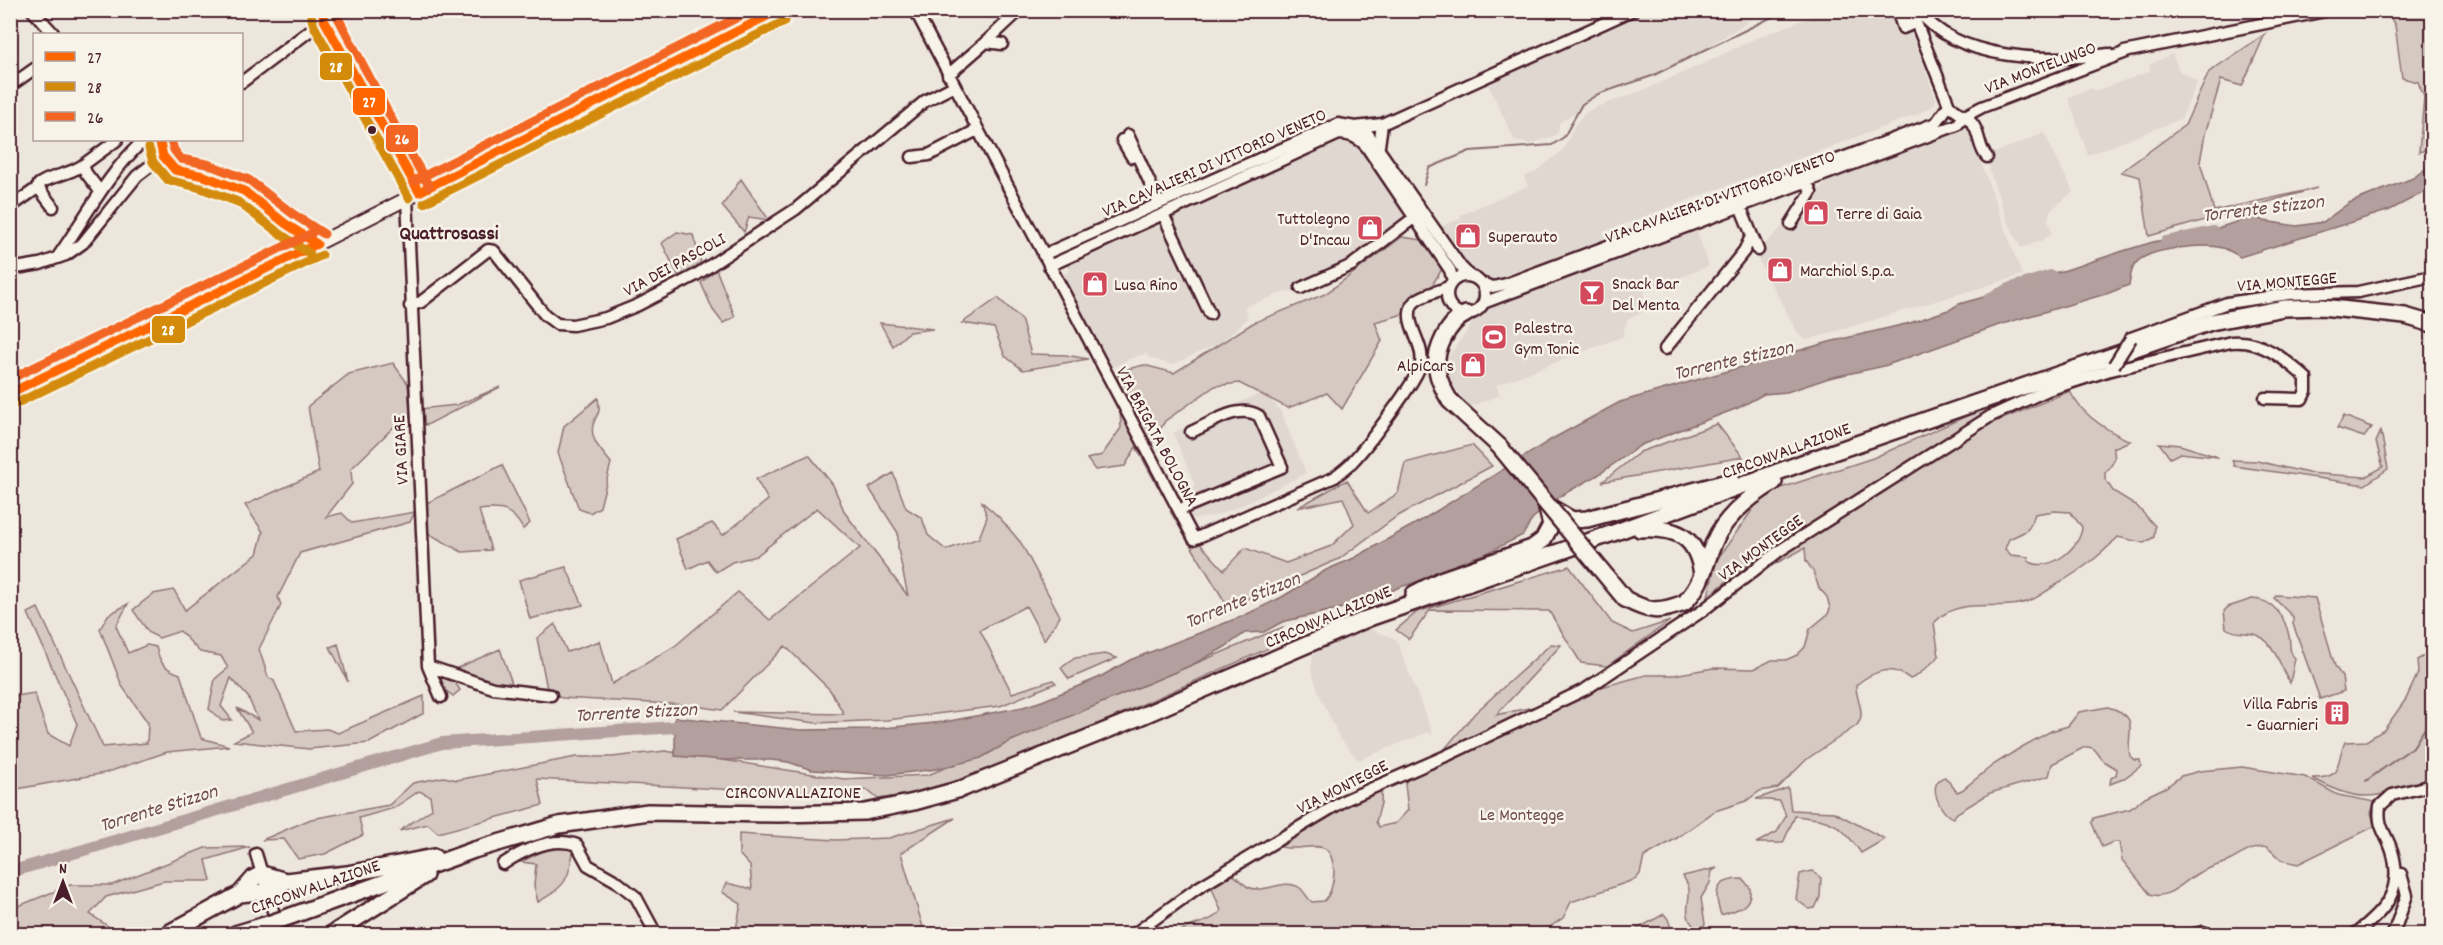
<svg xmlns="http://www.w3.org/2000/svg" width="2443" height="945" font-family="Dekko,sans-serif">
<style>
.built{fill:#e0d7d0}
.green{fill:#d5c9c2;stroke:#907476;stroke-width:1.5;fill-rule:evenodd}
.water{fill:#b39f9d;stroke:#896c6f;stroke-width:1.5}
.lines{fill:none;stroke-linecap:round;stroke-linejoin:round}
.stream{stroke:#896c6f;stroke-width:2}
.river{stroke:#b39f9d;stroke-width:12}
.minor-casing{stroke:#4a1f2b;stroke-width:15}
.major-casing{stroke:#4a1f2b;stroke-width:16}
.highway-casing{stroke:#4a1f2b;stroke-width:20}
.minor{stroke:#f7f3e8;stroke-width:10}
.major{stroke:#f7f3e8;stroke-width:12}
.highway{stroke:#f7f3e8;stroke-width:15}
.minor-bridge-casing{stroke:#4a1f2b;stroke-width:15;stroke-linecap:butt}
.highway-bridge-casing{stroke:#4a1f2b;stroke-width:20;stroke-linecap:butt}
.minor-bridge{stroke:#f7f3e8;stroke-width:10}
.highway-bridge{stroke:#f7f3e8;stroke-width:15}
.bus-1-casing{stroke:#f7f3e8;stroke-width:14}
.bus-2-casing{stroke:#f7f3e8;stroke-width:14}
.bus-3-casing{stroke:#f7f3e8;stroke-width:14}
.bus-1{stroke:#f60;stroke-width:9}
.bus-2{stroke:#d48b09;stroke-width:9}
.bus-3{stroke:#f26522;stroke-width:9}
.bus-dot{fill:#4a1f2b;stroke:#f7f3e8;stroke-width:2}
.labels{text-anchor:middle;stroke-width:5;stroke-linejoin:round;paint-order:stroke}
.street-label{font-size:18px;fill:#4a1f2b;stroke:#f7f3e8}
.poi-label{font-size:18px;fill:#4a1f2b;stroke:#f7f3e8;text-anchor:start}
.park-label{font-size:18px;fill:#6d4a51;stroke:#f7f3e8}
.water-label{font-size:20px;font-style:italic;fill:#6f4c53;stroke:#f7f3e8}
.neighbourhood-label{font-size:20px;font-weight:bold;fill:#4a1f2b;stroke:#f7f3e8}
.line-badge{stroke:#f7f3e8;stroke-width:2}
.badge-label{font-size:16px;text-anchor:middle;font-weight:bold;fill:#fff}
</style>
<rect width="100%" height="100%" fill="#ece6dd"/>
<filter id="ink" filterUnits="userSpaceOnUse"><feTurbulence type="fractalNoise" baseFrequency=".0167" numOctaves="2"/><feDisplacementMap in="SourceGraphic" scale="12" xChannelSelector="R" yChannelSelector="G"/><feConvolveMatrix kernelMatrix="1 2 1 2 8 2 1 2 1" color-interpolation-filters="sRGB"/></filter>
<g filter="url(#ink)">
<path class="built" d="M1623 11H1748L1752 19 1689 59 1660 73 1602 93 1559 123V129L1556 135 1530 144 1515 141 1485 78Z
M1826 11H1903L1936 99 1934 105 1918 114 1603 232 1604 239 1497 279 1483 282 1466 265 1439 227 1461 219 1460 215 1528 186 1524 177 1535 172 1563 150 1575 125 1585 113 1596 107 1642 91 1707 62 1754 39Z
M2172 54 2180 72 2195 80 2197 83 2181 119 2088 155 2068 97 2093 88 2095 91 2151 71 2149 65Z
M1968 127 2022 275 1807 340 1799 335 1758 259 1761 248 1829 180Z
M2044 133 2073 192 2050 211 2048 219 2052 234 2040 241 2021 248 2007 220 1990 172 1987 156Z
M1337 137 1350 139 1362 148 1406 216 1361 256 1299 291 1285 292 1244 307 1248 318 1222 342 1171 365 1148 357 1147 353 1129 359 1118 365 1104 368 1057 277 1069 272 1068 263 1071 260Z
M1695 226 1709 266 1644 292 1643 312 1628 319 1623 332 1624 336 1496 385 1500 395 1469 407 1440 368 1473 323 1472 320 1485 307Z
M1256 395H1263L1272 401 1281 412 1306 473 1243 505 1214 516 1195 519 1187 515 1179 500 1183 496V491L1195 485 1173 433Z
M1367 628 1396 639 1433 735 1428 732 1358 760 1339 737 1319 693 1311 670 1314 650Z"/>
<path class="green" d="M2259 11V10L2299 11 2259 18Z
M2392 11H2432L2430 82 2432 115 2429 149 2419 152 2424 97 2418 82 2402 78 2395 25 2389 16Z
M2265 34 2242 86 2221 80 2205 134 2200 162 2214 211 2317 188 2149 236 2140 177 2121 172 2185 125 2209 72Z
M741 179 769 220 749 217 744 232 722 206Z
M677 232 693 235 701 262 680 279 662 243Z
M1402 237 1422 240 1442 269 1431 287 1400 315 1375 322 1382 341 1342 409 1327 393 1288 408 1239 383 1215 386 1165 421 1152 443 1158 487 1136 447 1125 466 1095 470 1087 459 1102 455 1121 428 1118 371 1144 365 1174 373 1253 323 1325 294Z
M716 269 735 317 723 323 713 310 701 283Z
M998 298 1021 319 1031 354 1066 355 1088 359 1023 370 1005 356 994 328 962 323Z
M880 323 933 329 909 332 893 346Z
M393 363 408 384 410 410 457 405 500 387 427 425 406 415 351 469 352 484 326 517 342 513 352 523 415 512 410 522 300 553 278 597 281 605 259 649 268 677 274 681 296 731 327 729 338 733 424 696V713L369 743 309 749 234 741 252 732 237 708 258 720 248 697 231 678 221 706 232 720 222 721 209 709 215 679 228 668 221 656 200 652 180 631 159 638 149 633 133 610 153 594 174 590 185 610 257 554 263 532 245 505 319 472 308 406 349 374Z
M2070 391C2081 415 2108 431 2130 441L2113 448C2117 459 2113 464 2105 473V479L2113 491 2136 505 2155 526 2154 537 2144 543 2118 537C2097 559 2079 571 2053 587 2045 592 2037 598 2029 601 1998 613 1959 594 1934 623L1939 656C1932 663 1919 676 1910 679 1891 664 1873 671 1856 685 1855 699 1868 714 1856 726L1807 759 1778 788 1760 791 1746 801 1715 811 1677 838 1644 857 1640 874 1636 879 1571 902 1563 918 1539 934H1177C1188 923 1211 924 1221 911L1212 888 1227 875H1233C1239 878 1243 884 1248 887 1264 895 1284 877 1300 888 1304 891 1307 898 1312 902L1324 901C1331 895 1334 880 1334 871 1331 836 1313 849 1289 848 1283 848 1277 846 1271 845L1382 782 1381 803 1376 822 1379 827 1396 823 1408 810 1405 784 1413 767 1439 756 1475 713 1551 644 1561 645 1496 715 1569 699 1594 689 1646 675H1674L1713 668 1754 669 1772 660H1786L1797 655 1805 647 1810 629 1828 614 1830 608 1827 597 1819 588 1813 571 1806 561 1805 548 1769 567 1757 558 1708 596 1716 561 1755 506 1781 488 1873 458 1982 409 1998 421ZM2054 511 2070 512 2082 527C2081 548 2048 574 2028 561L2029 557 2011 555 2005 549 2009 539C2028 530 2028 533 2035 514Z
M598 398C601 418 597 410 593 425 589 440 603 452 611 463L600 507 590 513 579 509 558 453 564 426Z
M2344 416 2372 427 2364 437 2337 428Z
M1717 424 1743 457 1602 482 1640 452Z
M2381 431 2388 469 2365 485 2234 466 2232 460 2257 461 2308 473 2365 477 2383 467 2376 442Z
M2159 443 2180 445 2218 457 2180 453 2170 458Z
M1472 445 1492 466 1396 517 1339 559 1228 607 1170 511 1224 570 1245 548 1286 563 1331 546 1354 524 1343 498 1297 508 1347 480 1368 513 1398 493 1405 463Z
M809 455 833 485 845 513 908 596 898 549V533L869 488 893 473 906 508 922 518 928 535 946 550 979 538 987 517 982 502 1000 518 1021 543 1060 616 1044 640 1026 606 980 630 1012 693 1053 680 1056 683 1000 706 887 720 816 723 733 712 844 714 830 690 785 646 722 710 688 705 562 698 547 689 537 638 555 624 567 652 600 641 612 684 675 646 738 592 770 620 860 548 817 508 756 556 732 562 716 572 707 560 688 569 676 539 712 523 723 535 768 500 756 479Z
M502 465 530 523 523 529C512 509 502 507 479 510L491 550 462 552 424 531 423 505Z
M1569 566 1612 623 1633 633 1670 621 1607 666 1581 663 1549 611 1430 610 1409 639 1396 630 1417 612Z
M566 567 583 605 530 619 519 580Z
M2277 595 2315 598 2335 666 2342 677 2344 691 2320 699 2293 624V617L2274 598Z
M2252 599C2273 599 2285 617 2289 636 2291 645 2288 652 2295 658L2290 683C2280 667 2274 639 2254 634 2244 632 2234 634 2226 628L2224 611 2228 607Z
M128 604 116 626 128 653 147 645 156 647C160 663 163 668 180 674L201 738 229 746 167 752 105 773 11 790V697L34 693 48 734 69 746 77 724 28 613 38 608 103 747 147 743 148 723 122 686 100 629 108 615Z
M1283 627 1267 649 990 772 938 790 878 799 867 790 777 792 537 779 543 805 438 833 428 824 399 831 432 809 430 796 419 791 394 808 359 818 363 835 325 854 298 859 284 839 262 840 311 819 389 805 413 783 444 777 457 780 576 757H612L665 751 844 779 928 775Z
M338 644 348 682 330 647Z
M500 649 513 686 476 678 457 668Z
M2432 651V780C2377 795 2367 808 2312 778 2344 778 2334 767 2345 742L2366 741 2384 730 2406 699 2418 673 2417 660Z
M1105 654 1117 658 1069 679 1061 668 1075 658Z
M439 677 453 679 460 690 453 696 438 685Z
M2108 707C2143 717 2125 732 2130 756L2134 760H2140L2141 766 2123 779 2110 784 2111 778 2116 775 2117 769C2112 766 2108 764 2104 761 2096 754 2097 746 2085 747L2052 764 2049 776 1990 793 1957 813 1953 818C1940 814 1925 782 1945 777L1957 792 1962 790 1993 765 2020 748 2051 731 2068 726 2079 712Z
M2242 767 2305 777 2338 795 2375 802 2371 813 2375 826 2298 864 2281 860 2267 847C2251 846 2240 856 2227 862 2218 865 2209 868 2200 872 2185 880 2168 901 2150 894L2122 860 2119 842H2113L2102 847 2092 823 2094 818 2130 809 2145 797 2166 787 2181 776 2200 771Z
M1788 788 1791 810 1834 812 1885 839 1861 853C1840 822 1831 820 1795 816L1783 843H1756L1777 832 1786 816 1780 801 1756 799Z
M955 818 901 853 925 934H735L741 904 722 892 727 883 752 889 750 866 739 854V834L835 840 889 838Z
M556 844 574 848C568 880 567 886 538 902L534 886 536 864 521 862Z
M250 847 206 860 211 881H164L106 897 90 914 120 934H11V909L70 885H112L205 848Z
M1717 868 1712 871 1710 883 1701 898 1705 924 1701 928H1695C1682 913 1690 905 1689 890 1689 885 1685 880 1683 876Z
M1812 871 1821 878 1820 897 1815 908 1809 909 1796 899 1800 874Z
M1743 879 1750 888C1752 908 1736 910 1721 915 1713 892 1715 879 1743 879Z
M1664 914 1668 919 1673 934H1634L1637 929Z"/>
<path class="water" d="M2432 164V188L2390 210 2240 257C2235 254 2229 250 2223 248 2205 243 2149 248 2136 263 2130 270 2131 277 2129 285L2109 293 1999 325 1884 366 1829 378 1787 392 1764 394 1738 408 1641 445 1598 475 1562 495 1533 518 1523 535 1485 554 1472 558 1460 566 1433 577 1397 588 1376 600 1282 622 1264 632 1245 633 1225 647 1192 665 1009 742 981 758 937 769 887 775 812 770 788 762 771 760H724L675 756V717L801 730 873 729 944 722 1023 707 1042 701 1098 678 1130 660 1243 616 1282 597 1326 570 1354 558 1422 520 1552 439 1620 402 1829 342 1910 323 1951 309 1959 304 2023 286 2046 275 2066 270 2123 251 2153 242 2206 232 2248 218 2255 217 2264 221 2297 226 2323 222 2349 203 2413 178Z"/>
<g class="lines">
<path class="stream" d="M1776 10 1786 14 1795 10
M1424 185 1429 168 1470 151 1552 145 1564 137 1582 104 1598 94 1652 76 1776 15 1786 14
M2366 781 2413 747 2432 717"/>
<path class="river" d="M2166 242 2213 232
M1989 299 2012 288 2051 276
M10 872 442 743 689 726"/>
<defs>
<path id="minor" d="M32 10 54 34
M322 10 324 20 359 80 389 141 419 192
M915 10 1194 539 1335 477C1340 472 1347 468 1352 462 1366 447 1418 380 1421 363 1425 344 1403 323 1412 305 1417 296 1438 292 1448 287
M1897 10 1903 28 1910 25 1906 13
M1911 10 1949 105C1956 113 1968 116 1974 126 1980 136 1979 149 1987 157
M1918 10C1957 62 2050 62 2109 54
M986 42 1020 10
M2124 52 2330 10
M948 75 986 42 1002 44
M242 82 324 20
M10 86 34 69
M1382 124 1633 10
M1355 127 1382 124 1379 146
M1128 135 1159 203
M157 140 160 143 163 156 175 170 204 176 244 191 286 224 317 244
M1122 140 1132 157
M912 157 929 155 977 130
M99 190 86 173 83 165 117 140
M407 198 428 666 441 697
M13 205 39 187
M1740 206 1758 250
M53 207 40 190 39 184C52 175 69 175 83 165
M1163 214 1210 314
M1791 224 1811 192 1806 181
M1043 255 1338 124 1355 127 1368 134 1461 267 1471 277
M57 258C86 217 107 174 144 140
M1049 266 1339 134C1350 134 1359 138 1366 146L1450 270 1453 281
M10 269 40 264 66 255 83 243 137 176 163 156
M1447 295a19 19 0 1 1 38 0a19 19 0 1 1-38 0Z
M1481 283 1493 287 1506 284 1936 123 1949 105
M1301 288 1352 265 1415 217
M1483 303 1957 125 1965 116 1982 107 2129 51
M410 306 421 302 488 250 494 251 545 315 557 324 573 325 606 318 638 305 696 275 776 222 796 209 925 101 954 86
M2131 338 2227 303 2288 294 2358 292 2432 276
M1665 349 1744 251 1752 235
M2107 371 2231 342C2261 339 2285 359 2306 378V391L2302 399 2265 398
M1179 510 1282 467 1259 416C1238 403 1212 423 1191 432
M428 666 493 688 551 695
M256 854 280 934
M503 864C524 850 553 836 577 845L588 865 616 881 636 897 656 934
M1134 934 1196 889 1345 800 1448 755 1586 689 1702 611 1779 551 1991 416 2048 390 2107 371 2114 365
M2194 934 2203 932 2207 934
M2355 934C2385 911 2404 891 2392 851 2386 832 2377 828 2380 806L2392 795 2432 785
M2393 934 2407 895 2401 874 2396 875"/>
<path id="major" d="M10 393 317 244 780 10"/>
<path id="highway" d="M1450 401C1444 391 1439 382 1437 370 1434 351 1448 322 1466 314
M1553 509 1572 520 1587 519 1731 481
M1640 529C1677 527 1697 536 1702 575
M1414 594 1443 579 1532 548 1543 540 1551 525 1546 504
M1684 603C1706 581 1705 557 1719 532 1733 510 1752 495 1774 482
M240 894 257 892 269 896 274 888 286 881 347 874 434 857
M291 916 474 850 559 825 648 812 779 814 865 812 914 802 961 789 1137 718 1369 618 1616 532 1810 460 2211 322 2284 308 2322 307 2405 316 2432 324
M167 934 240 894 254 878 262 874 286 881
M235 934 265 925
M332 934 425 875"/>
</defs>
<use href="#minor" class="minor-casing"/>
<use href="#major" class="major-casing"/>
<use href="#highway" class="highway-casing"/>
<use href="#minor" class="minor"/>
<use href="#major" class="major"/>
<use href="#highway" class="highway"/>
<defs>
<path id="minor-bridge" d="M2114 365 2131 338"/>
<path id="highway-bridge" d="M1450 401 1499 446 1625 599C1649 612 1658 613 1684 603
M265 925 291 916"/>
</defs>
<use href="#minor-bridge" class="minor-bridge-casing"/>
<use href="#highway-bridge" class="highway-bridge-casing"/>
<use href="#minor-bridge" class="minor-bridge"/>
<use href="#highway-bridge" class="highway-bridge"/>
<defs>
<path id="bus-1" d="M322 10 324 20 419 192
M157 140 160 143 163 156 175 170 204 176 244 191 286 224 317 244
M419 192 779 10
M10 393 317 244"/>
<path id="bus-2" d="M310 12 314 26 409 198
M149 148 153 162 168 180 201 188 238 202 279 233 310 254
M424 203 785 21
M15 404 322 255"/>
<path id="bus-3" d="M334 10 400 135 429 186
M171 140 174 150 181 159 207 164 249 180 293 214 324 234
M414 181 752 10
M10 379 312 233"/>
</defs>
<use href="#bus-1" class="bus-1-casing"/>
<use href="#bus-2" class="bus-2-casing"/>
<use href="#bus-3" class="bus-3-casing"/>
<use href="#bus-1" class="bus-1"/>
<use href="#bus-2" class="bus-2"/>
<use href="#bus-3" class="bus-3"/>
</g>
</g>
<defs>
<symbol id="shop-square" viewBox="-11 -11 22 22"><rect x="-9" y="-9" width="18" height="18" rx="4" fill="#d1495b" stroke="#f7f3e8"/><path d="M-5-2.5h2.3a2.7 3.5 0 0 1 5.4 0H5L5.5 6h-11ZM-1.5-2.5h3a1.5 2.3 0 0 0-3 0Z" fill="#fff"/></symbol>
<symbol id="bar-square" viewBox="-11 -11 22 22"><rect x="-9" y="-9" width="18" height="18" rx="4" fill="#d1495b" stroke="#f7f3e8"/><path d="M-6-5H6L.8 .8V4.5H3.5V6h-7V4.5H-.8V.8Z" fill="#fff"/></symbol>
<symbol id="stadium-square" viewBox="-11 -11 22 22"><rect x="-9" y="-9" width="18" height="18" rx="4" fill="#d1495b" stroke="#f7f3e8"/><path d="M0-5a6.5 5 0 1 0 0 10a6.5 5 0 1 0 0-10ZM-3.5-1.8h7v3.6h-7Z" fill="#fff"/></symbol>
<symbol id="building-square" viewBox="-11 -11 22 22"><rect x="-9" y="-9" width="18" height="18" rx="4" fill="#d1495b" stroke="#f7f3e8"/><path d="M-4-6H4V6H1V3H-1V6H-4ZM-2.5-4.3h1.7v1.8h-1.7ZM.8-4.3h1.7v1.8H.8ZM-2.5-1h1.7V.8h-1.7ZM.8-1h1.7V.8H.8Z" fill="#fff"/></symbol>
</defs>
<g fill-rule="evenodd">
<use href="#shop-square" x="1801" y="198" width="30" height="30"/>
<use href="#shop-square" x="1355" y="213" width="30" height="30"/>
<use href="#shop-square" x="1453" y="221" width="30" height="30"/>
<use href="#shop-square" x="1765" y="255" width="30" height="30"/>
<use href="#shop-square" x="1080" y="269" width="30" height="30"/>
<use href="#bar-square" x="1577" y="278" width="30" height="30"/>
<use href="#stadium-square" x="1479" y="322" width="30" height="30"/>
<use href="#shop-square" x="1458" y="350" width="30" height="30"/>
<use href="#building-square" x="2322" y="698" width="30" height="30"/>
</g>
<circle class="bus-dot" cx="372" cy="130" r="5"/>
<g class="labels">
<g class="street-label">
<text transform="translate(2040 67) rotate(-21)" y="6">VIA MONTELUNGO</text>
<text transform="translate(1214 162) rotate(-24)" y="6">VIA CAVALIERI DI VITTORIO VENETO</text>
<text transform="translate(1720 196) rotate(-20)" y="6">VIA CAVALIERI DI VITTORIO VENETO</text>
<text transform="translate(674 264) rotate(-29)" y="6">VIA DEI PASCOLI</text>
<text transform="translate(2287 281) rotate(-5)" y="6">VIA MONTEGGE</text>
<text transform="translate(1158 436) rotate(62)" y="6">VIA BRIGATA BOLOGNA</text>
<text transform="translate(400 450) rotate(-93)" y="6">VIA GIARE</text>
<text transform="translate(1786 450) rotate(-20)" y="6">CIRCONVALLAZIONE</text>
<text transform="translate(1760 547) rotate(-36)" y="6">VIA MONTEGGE</text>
<text transform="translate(1328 616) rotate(-23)" y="6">CIRCONVALLAZIONE</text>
<text transform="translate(1342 786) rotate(-27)" y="6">VIA MONTEGGE</text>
<text x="793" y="798">CIRCONVALLAZIONE</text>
<text transform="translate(315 886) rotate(-19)" y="6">CIRCONVALLAZIONE</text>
</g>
<g class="poi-label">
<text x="1836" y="219">Terre di Gaia</text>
<text x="1350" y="224" text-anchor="end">Tuttolegno<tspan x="1350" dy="21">D'Incau</tspan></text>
<text x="1488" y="242">Superauto</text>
<text x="1800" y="276">Marchiol S.p.a.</text>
<text x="1612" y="289">Snack Bar<tspan x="1612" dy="21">Del Menta</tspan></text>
<text x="1114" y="290">Lusa Rino</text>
<text x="1514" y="333">Palestra<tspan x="1514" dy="21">Gym Tonic</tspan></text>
<text x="1454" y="371" text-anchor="end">AlpiCars</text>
<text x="2318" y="709" text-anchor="end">Villa Fabris<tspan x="2318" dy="21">- Guarnieri</tspan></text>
</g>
<g class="park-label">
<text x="1522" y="820">Le Montegge</text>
</g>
<g class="water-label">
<text transform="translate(2263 207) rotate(-7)" y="7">Torrente Stizzon</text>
<text transform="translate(1733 359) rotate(-13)" y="7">Torrente Stizzon</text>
<text transform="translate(1242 599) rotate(-22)" y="7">Torrente Stizzon</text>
<text transform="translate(636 711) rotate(-3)" y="7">Torrente Stizzon</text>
<text transform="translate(158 807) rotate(-17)" y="7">Torrente Stizzon</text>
</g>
<g class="neighbourhood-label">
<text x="449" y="239">Quattrosassi</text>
</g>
</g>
<g class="line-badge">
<rect x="319" y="52" width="34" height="29" rx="6" fill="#d48b09"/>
<rect x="352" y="87" width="34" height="29" rx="6" fill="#f60"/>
<rect x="385" y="124" width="34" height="29" rx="6" fill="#f26522"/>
<rect x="151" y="315" width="35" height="29" rx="6" fill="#d48b09"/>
</g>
<g class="badge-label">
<text x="336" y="72">28</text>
<text x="369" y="107">27</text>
<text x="402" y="144">26</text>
<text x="168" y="335">28</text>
</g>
<rect width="2443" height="945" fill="none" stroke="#f7f3e8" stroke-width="36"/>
<rect x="18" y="18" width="2407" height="909" fill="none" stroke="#4a1f2b" stroke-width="2" filter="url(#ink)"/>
<rect x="33" y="33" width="210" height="108" fill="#f7f3e8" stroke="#b29e9c" stroke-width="1.5"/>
<rect x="45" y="52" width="30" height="9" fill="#ff6600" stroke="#b29e9c" stroke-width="1.5"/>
<text x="87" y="63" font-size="18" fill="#4a1f2b">27</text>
<rect x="45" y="82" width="30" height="9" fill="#d48b09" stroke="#b29e9c" stroke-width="1.5"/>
<text x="87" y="93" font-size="18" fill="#4a1f2b">28</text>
<rect x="45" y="112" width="30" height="9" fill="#f26522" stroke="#b29e9c" stroke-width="1.5"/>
<text x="87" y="123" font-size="18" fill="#4a1f2b">26</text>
<g transform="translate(63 882)" stroke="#f7f3e8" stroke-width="4.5" paint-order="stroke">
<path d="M0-4.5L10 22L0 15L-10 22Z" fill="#4a1f2b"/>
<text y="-9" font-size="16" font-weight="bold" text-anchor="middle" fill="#4a1f2b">N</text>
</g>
</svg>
